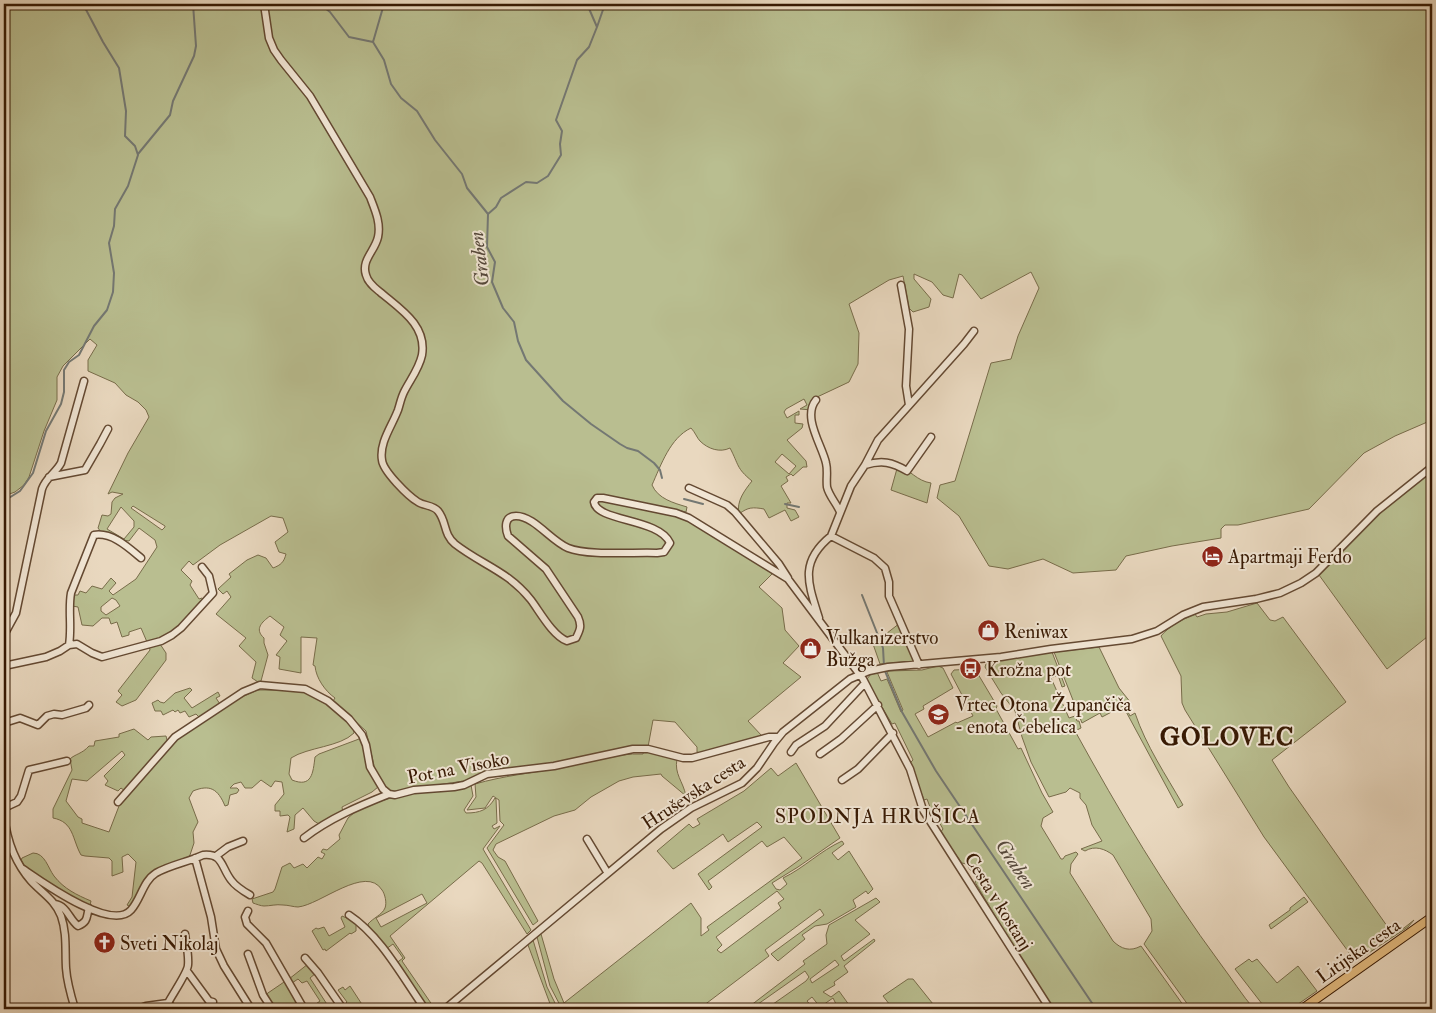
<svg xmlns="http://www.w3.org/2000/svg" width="1436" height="1013" font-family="'IM FELL Double Pica',serif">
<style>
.green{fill:#b9be90;stroke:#786c4a;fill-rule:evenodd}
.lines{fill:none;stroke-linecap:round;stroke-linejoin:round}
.stream{stroke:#747873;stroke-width:2}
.minor-casing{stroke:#644932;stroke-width:9}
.major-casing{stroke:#371903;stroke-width:10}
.minor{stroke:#f1e6d5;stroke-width:6}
.major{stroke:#e4bc80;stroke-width:8}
.labels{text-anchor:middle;stroke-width:4;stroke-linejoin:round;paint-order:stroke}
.poi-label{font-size:19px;fill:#371903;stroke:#f1e6d5;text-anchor:start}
.street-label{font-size:19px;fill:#371903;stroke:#f1e6d5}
.water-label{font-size:20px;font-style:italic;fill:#55483b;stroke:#f1e6d5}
.neighbourhood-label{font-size:20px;letter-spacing:1px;fill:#371903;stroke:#f1e6d5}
.district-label{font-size:24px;font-weight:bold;letter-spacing:1px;fill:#371903;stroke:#f1e6d5}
</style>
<rect width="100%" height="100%" fill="#e9d8bf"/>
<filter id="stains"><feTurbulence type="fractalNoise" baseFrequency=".004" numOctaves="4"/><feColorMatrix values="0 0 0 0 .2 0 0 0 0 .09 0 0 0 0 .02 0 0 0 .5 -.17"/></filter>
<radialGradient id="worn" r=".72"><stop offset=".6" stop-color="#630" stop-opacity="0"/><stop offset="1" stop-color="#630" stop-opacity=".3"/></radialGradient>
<path class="green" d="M4 4H1432L1429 6 1432 13V420L1395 436 1364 453 1309 509 1238 525H1225L1221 529V538L1172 546 1126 556 1116 570 1073 573 1043 559 1008 569 989 566 959 516 937 498 940 485 955 481 991 363 1011 359 1018 336 1039 288 1031 272 981 299 962 275 959 274 953 298 943 295 932 282 914 274V279L931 299 929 307 913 312 909 308 903 276 889 280 849 304 859 333 858 364 849 382 815 398 812 410 800 409 807 405 804 399 786 409 784 412 787 418 799 411V415H795V423L803 424 802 428 787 440 806 461 807 467H803L793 476 791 474 786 477 788 481 781 486 791 503H787V508L795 510 799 517 791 521 785 510 769 518 764 509C753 507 748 507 739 514 736 501 745 490 752 481 736 468 739 465 730 448 720 453 708 449 700 441 697 438 695 432 691 428 670 438 661 465 652 485 658 499 674 503 687 507L686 512 667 508 682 515 773 573 759 587 782 608 785 630 799 646 783 663 801 677 748 721 762 736 702 754 697 752V747L675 722 653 720 648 747 630 746 599 755 475 777 464 781 389 792 376 774 366 731 333 701 335 698C325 691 316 678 315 666L313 665 317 638 301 637V673L279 669 280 657 276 655 287 641 280 635 284 627 270 616C262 622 254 629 264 638V643L268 655 261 681 258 682 252 678 256 662 239 646 246 638 216 614 231 597 227 591 223 594 218 589 231 577 229 574 247 560 258 555 266 558 273 568C281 565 284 562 286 554L279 552 275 542 288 532 283 518 271 516 220 545 193 565 189 561 181 570 192 581 190 585 199 599 202 598 204 600 180 626 169 636 147 642 141 628 129 632V635L122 637 117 622 111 624 109 618H102L93 626 82 625 78 607 72 606 73 595H78L80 591 86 593 92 586 102 589 111 578 116 583 109 591 113 595 136 579 157 547 155 540 139 528 129 541C118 540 113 533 101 532L98 528 102 515 108 516 111 514 112 502 115 498 123 494 112 492 108 494 128 453 149 417 146 410 138 402 126 395 115 383 88 371V360L97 345 90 339 63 366 57 377V400L44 431 29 477 24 485 15 492 4 496ZM782 454 796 466 789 474 775 462ZM133 506 165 526V527L162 530 131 508ZM121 507 134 521V527L124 539 107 529ZM112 598 116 600 120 606 106 615 101 611V607Z
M898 465C910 470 917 481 931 483L927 503 891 490Z
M1432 471V633L1387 669 1319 575 1362 530 1395 499Z
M1257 603 1270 620 1275 621 1283 617 1346 702 1272 760 1289 787 1392 933 1404 928 1414 920 1408 927 1358 960 1353 958 1264 837 1185 710 1182 703 1181 676 1161 636C1169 626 1183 619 1195 614L1197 617 1206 614 1227 612Z
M900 623 914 661 880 664 873 644Z
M160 644 166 653V660L136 700 122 706 116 702 122 695 118 691 150 650 149 646Z
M1099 647 1119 688 1131 703 1125 706 1130 716 1135 713C1146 746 1166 775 1183 805L1178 808 1123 706 1102 717 1100 713 1082 723 1054 652Z
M1052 652 1065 686 1062 687 1058 675 1051 678 1069 718 1075 716 1077 721H1079L1081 728 1075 731C1119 811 1166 890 1220 963 1232 979 1242 995 1254 1009H1191L1144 944 1152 931 1151 919 1113 855C1105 849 1095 845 1085 851L1081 849 1102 841 1092 825 1086 805 1080 798V793L1070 788 1066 792 1049 797 1031 762 1022 737 1015 711 1001 693 985 667 986 664 990 662Z
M938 666 943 668 953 688 923 706 924 709 915 714 928 737 956 722 957 723 973 716 951 674 954 670 975 669 997 706 996 709 1018 749 1021 748 1042 793 1053 812 1043 818 1041 826 1061 859H1063L1065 856 1076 852 1078 854 1071 864 1070 873 1113 941C1121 949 1130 952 1141 946L1186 1009H1054L1001 926 975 882 977 879 966 864 962 863 940 833 943 829 935 815 930 818 927 810 930 807 927 799 924 800 910 763 913 760 895 723 892 724 869 685 867 679 871 674 877 672 881 681 887 679 901 712 903 710 887 672 889 671 922 670Z
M190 688 192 690 184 698 192 708 218 692 220 696 216 698 220 704 200 718 196 714 189 717 185 711 180 713 178 710 175 712 173 710 163 715 161 711H155L152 703 158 700 160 702 164 703 175 693Z
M258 690H301L328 703 353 727 354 733C340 747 308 747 291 758L289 774 292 780C312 788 313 773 315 757L319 754 359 739 362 741 378 787 372 792 342 807 343 813 319 824 314 821 303 808 295 815 294 829 287 832 290 817 288 815 280 816V811H275V805L284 794 282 782 275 781 271 787 261 780 252 788H245L241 782 234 784 230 788H237L239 790 237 793 230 795 228 805 225 806C218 789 210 784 193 791L189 798 198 822 193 832 194 843 190 855 186 859 158 870 131 907 127 905 132 897 136 862 128 854 122 857 123 872 112 876V861L109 858 85 856 81 855C72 839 74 822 53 818V809L72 770 70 759C75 754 82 754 89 746H94L95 741 119 737V734L134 729 148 740 151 737 166 736 168 744 125 791 121 788 118 791 105 785 108 781 104 776 125 755 122 751 87 781 72 779 66 801 78 817 82 819V823L109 832 119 806 175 742C196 722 231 700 258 690Z
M644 750 677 759C674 774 683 781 686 796L662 776 661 774 633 777 619 781 591 797 575 810 554 816 496 844 493 850 498 857 505 861 538 921 533 925 487 848 504 825 500 821 499 800 493 796 485 808 467 810 476 797 475 784C503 776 531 773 559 768 586 762 615 753 643 754Z
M796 763 840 838 798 867 772 883 776 889 780 890 787 884 783 878C804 868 820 851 842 841L844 844 832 853 838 860 849 851 873 889 868 894 866 891 853 900 856 907 827 924 815 926 802 935 805 939 778 961 771 954 824 915 820 909 765 950 769 956 699 1009H562L550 986 537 937 541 934 554 979 564 1003 691 903 701 918V936L709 930 707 927 802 858 784 837 767 847 762 841 708 881 712 887 709 890 698 874 762 827 757 822 728 842 723 834 675 868 673 869 657 851 689 824 693 828 700 824 697 819 744 791 771 768 778 776ZM777 891 784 899 778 903 781 908 721 953 717 950 722 945 716 937Z
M471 785 473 796 464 810 466 813C480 813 488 810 495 798L496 799 497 823 492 826 494 829 500 826 483 849 531 930 527 934 482 863 479 861 390 936 405 958 402 961 435 1009H427L395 964 403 958 393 944 386 949 369 927 368 924C373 918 382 915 385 908 387 903 385 894 382 890 366 864 320 905 298 907 294 907 288 905 283 905 276 904 270 906 264 906 261 906 256 904 253 903L252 899 273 892 275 889 282 867 290 863 294 868 303 864 307 868 318 857 322 859 325 854 321 852 323 849 327 850 340 839 339 835 348 818 355 812 374 803 414 791ZM422 894 427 903 381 927 376 918Z
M33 853C45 853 48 868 54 876 64 889 77 895 91 901L90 905C71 897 31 879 21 860L22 858Z
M1304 897 1308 902 1271 929 1269 925 1290 910V908Z
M876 898 880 902 855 920 870 934 841 956 844 961 874 939 875 941 844 966 848 972 834 982 835 985 823 992 831 997 839 991 852 1009H829L836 1004 833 998 820 1007 812 997 807 1001 814 1009H766L806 981 809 977 805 971 751 1009H746L805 964 803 961 827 944 826 935 829 925ZM835 960 839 965 812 983 810 979Z
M342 916 356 922V931L351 934 350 933 326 951 325 949 323 950 312 931 316 928 318 929 324 927 329 936 345 927 341 918Z
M533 940 547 987 558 1009H552L528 945Z
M1249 959 1252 962 1257 959 1277 983 1298 966 1317 991 1291 1009H1266L1235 969Z
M308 964 316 973 310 978 330 1009H309L320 1001 307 981 302 983 298 979 292 983 289 979Z
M908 979H913L937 1009 940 1007 942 1009H893L883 996Z
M287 980 304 1009H274L265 995Z
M350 986 365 1009H344L346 1008 344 1005 347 1002 338 990 343 987 345 990Z"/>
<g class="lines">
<path class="stream" d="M320 4 330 12 349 37 373 42
M384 4 373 42 384 60 391 84 401 98 417 111 435 140 462 174 467 188 488 214 487 247 495 262 492 282 503 308 514 322 518 341 526 360 563 401 591 424 620 444 627 448 638 451 654 463 660 470 662 478
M597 27 605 4
M138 154 170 115 173 101 194 56 196 46 193 4
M488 214 496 207 501 198 526 182 537 183 548 176 561 155 560 144 562 131 556 120 577 60 589 47 597 27 587 4
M684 499 703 504
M4 501 20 491 33 473 46 431 61 404 64 392V370L69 362 79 355 94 326 107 310 113 292 114 273 109 243 114 226 115 209 128 186 138 155 135 146 125 136 126 111 119 68 103 42 83 4
M785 504 799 507
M862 595 883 648 884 666
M885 671 902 712 936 771 1096 1009"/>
<defs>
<path id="minor" d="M264 4 269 38 274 50 281 60 310 96 370 197C375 210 381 223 378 237 375 251 361 260 366 275 368 283 375 288 380 292 400 309 427 325 422 355 419 369 410 380 404 392 401 398 400 404 398 410 392 426 379 443 382 460 383 471 408 496 418 502 424 506 433 505 438 511 447 522 443 534 455 544 482 565 508 571 531 600 540 612 553 636 567 641L576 638C580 630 582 626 578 617L546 569 508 536C505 528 504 516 516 516 534 516 551 541 568 548 588 556 634 552 657 553L664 552 670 543C659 518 597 522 594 502L597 498H603L676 513 689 518 788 579 863 679 910 769 923 810 1050 1009
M901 285 909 329 906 386 909 405
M816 400C802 417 822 445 826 463 828 471 826 479 827 487 829 496 837 504 840 512
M865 465C882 460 892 462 907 471L931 437
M49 477 85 470 100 444 108 429
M689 488 727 505 735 512 779 564 788 578
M831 536 851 486 865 465 878 440 964 344 974 331
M819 618C808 583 799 562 831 536L874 558 885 568 889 582V596L919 665
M4 635 16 613 42 489C46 477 55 474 61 463L84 381
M69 645C72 627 68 610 71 593L94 535C112 532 128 547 141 558
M4 666 46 657 60 651 69 645 77 644 92 653 102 657 161 641 172 635 181 628 213 593 209 576 202 567
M4 723 20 718 38 725 47 716 54 714 62 715 86 708 89 705
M791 752 796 745 825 726 865 683
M820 754 841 739 878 705
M842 780 858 769 893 733
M118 802 175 737 243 692 260 685 305 689 328 701 349 719 362 735 366 745 370 767 383 789 389 794 395 795 414 790 454 787 464 785 487 774 554 766 633 749H648L683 758H692L769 737H778
M4 808 17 802 21 796 29 770 67 761
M4 816C7 840 15 863 31 881 42 893 55 900 61 916 67 933 65 950 66 968 67 983 71 996 75 1009
M304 838C330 818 359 806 389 794
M587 839 607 872
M216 856 228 847 243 841
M195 858 211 917 216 949 224 966 251 1009
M23 869C42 882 111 932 131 910 141 899 143 881 156 873 170 865 188 862 203 855 223 853 221 867 231 880 236 887 243 891 250 895
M55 904C67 906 69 919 78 926 89 921 86 917 89 908
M248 911 245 917 247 924 266 943 304 1009
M349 915C381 936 403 978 425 1009
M248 954 263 995 272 1009
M305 958 318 973 343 1009
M187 971 209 1001 213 1002
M168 1003C172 995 188 972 188 965 189 955 186 943 185 934
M138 1009 146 1006 168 1003 174 1009
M445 1009 661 829 691 808 742 783 757 768 774 743 783 732 850 679 869 671 888 667 1001 657 1051 649 1132 639 1157 631 1183 615 1203 607 1256 599 1280 593 1301 583 1316 573 1377 511 1432 467"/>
<path id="major" d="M1302 1009 1432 917"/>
</defs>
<use href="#minor" class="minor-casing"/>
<use href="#major" class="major-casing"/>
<use href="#minor" class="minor"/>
<use href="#major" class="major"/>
</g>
<defs>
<symbol id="hotel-disc" viewBox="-11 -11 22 22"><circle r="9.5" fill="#8f2418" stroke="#f1e6d5"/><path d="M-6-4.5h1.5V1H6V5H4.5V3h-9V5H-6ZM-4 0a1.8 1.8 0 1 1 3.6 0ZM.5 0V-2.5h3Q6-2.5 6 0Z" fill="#fff"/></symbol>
<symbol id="shop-disc" viewBox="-11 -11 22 22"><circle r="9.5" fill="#8f2418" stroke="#f1e6d5"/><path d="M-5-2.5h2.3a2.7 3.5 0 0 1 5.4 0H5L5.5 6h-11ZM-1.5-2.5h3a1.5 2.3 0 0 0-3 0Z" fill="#fff"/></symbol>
<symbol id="bus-disc" viewBox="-11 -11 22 22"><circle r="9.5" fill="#8f2418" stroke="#f1e6d5"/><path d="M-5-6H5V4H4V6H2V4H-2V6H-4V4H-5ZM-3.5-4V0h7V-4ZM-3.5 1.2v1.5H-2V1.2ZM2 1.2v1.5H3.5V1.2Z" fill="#fff"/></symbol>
<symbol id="school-disc" viewBox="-11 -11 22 22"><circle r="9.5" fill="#8f2418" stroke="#f1e6d5"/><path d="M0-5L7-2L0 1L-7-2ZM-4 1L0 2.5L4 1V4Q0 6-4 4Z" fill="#fff"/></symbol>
<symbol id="church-disc" viewBox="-11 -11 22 22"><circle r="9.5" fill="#8f2418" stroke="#f1e6d5"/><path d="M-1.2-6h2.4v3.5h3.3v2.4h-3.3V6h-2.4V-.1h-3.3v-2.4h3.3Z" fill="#fff"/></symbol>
</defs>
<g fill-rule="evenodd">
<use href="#hotel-disc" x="1200" y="544" width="25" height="25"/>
<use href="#shop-disc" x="976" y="618" width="25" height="25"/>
<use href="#shop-disc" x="798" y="636" width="25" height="25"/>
<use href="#bus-disc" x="958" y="656" width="25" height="25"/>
<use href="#school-disc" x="926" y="702" width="25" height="25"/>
<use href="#church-disc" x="92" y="930" width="25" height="25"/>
</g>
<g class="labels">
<g class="poi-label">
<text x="1228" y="563">Apartmaji Ferdo</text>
<text x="1004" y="638">Reniwax</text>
<text x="826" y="644">Vulkanizerstvo<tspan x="826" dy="22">Bužga</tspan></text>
<text x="986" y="676">Krožna pot</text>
<text x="955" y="711">Vrtec Otona Župančiča<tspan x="955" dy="22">- enota Čebelica</tspan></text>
<text x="120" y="950">Sveti Nikolaj</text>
</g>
<g class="street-label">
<text transform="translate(458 767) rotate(-11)" y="7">Pot na Visoko</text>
<text transform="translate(693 792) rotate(-33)" y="7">Hruševska cesta</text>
<text transform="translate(999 901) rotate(58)" y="7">Cesta v kostanj</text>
<text transform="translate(1358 950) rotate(-35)" y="7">Litijska cesta</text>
</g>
<g class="water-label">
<text transform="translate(479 259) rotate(-97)" y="7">Graben</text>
<text transform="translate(1016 864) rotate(56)" y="7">Graben</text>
</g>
<g class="neighbourhood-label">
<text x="878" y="823">SPODNJA HRUŠICA</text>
</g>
<g class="district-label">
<text x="1227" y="745">GOLOVEC</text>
</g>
</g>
<rect width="1436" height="1013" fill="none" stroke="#e9d8bf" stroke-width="20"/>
<rect x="5" y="5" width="1426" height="1003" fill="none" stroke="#371903" stroke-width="2.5"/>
<rect x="10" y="10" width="1416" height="993" fill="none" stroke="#371903"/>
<rect width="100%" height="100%" filter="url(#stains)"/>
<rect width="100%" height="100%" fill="url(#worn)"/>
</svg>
